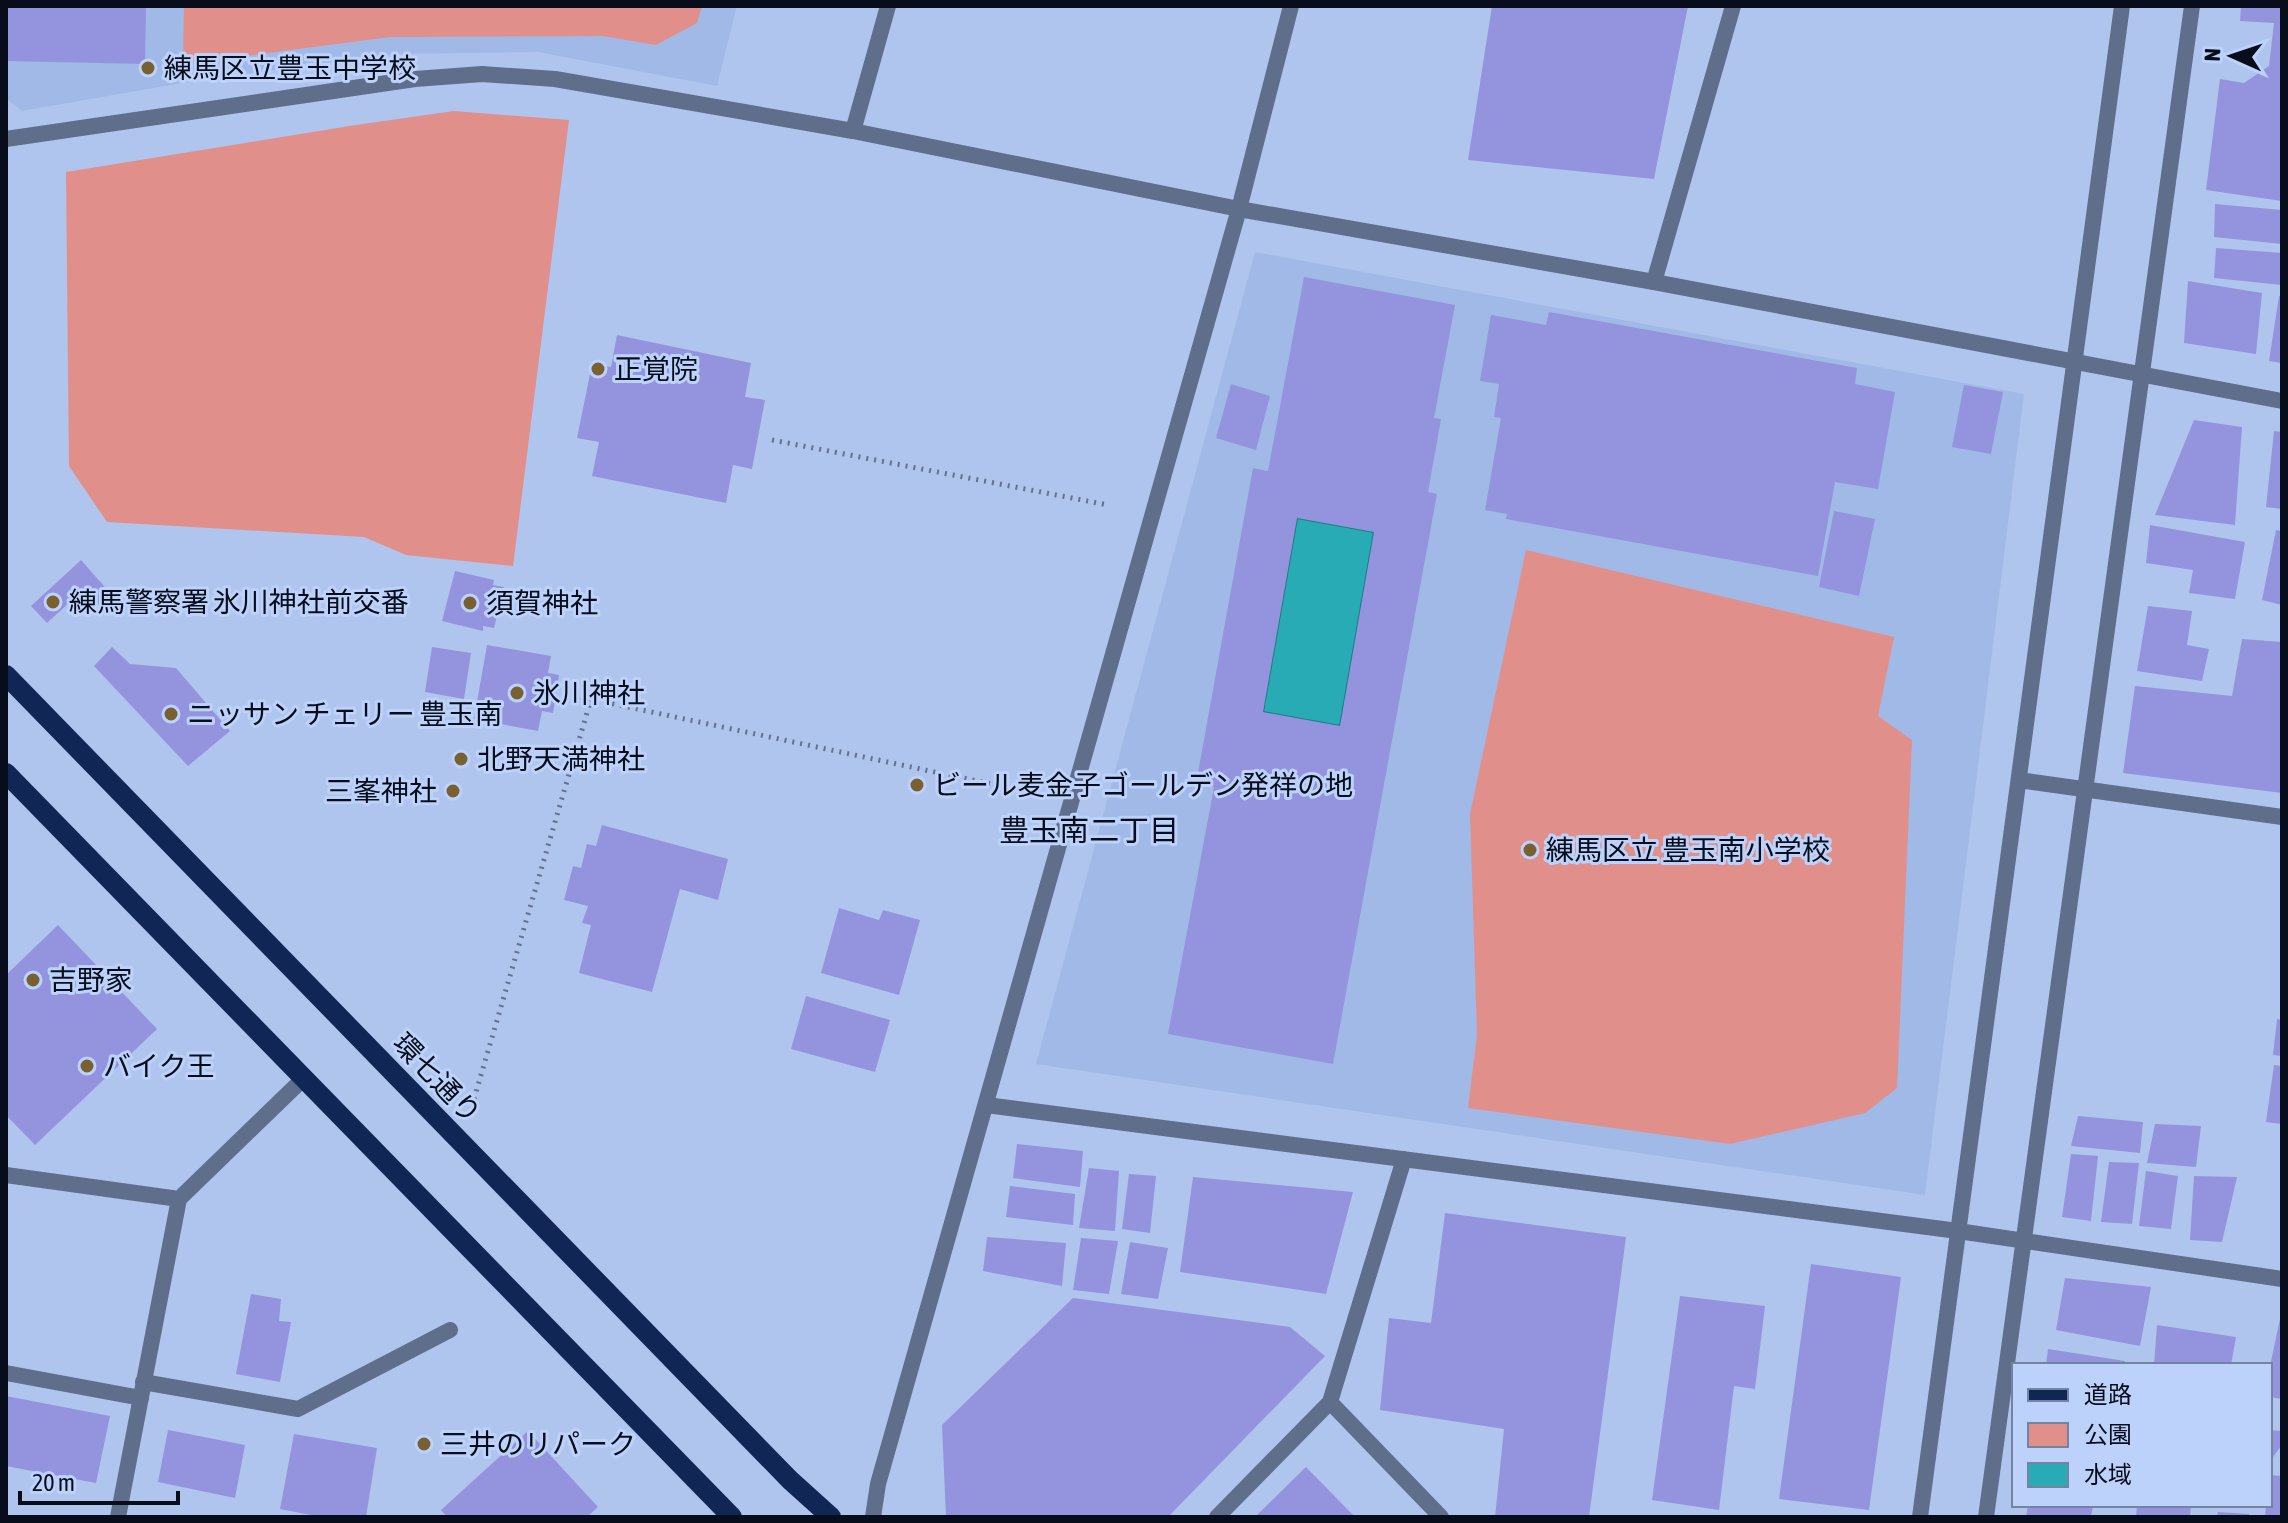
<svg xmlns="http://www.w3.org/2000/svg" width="2288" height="1523" font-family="'Asap Condensed','Noto Sans JP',sans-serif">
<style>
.built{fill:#a1b9e6}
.green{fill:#e08f8b}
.water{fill:#29abb6;stroke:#1f7c87;stroke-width:2}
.building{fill:#9394dd;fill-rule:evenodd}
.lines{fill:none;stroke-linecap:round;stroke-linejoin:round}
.path{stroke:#64728e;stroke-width:5;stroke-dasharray:2 6;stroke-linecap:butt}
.service{stroke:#5f6e8a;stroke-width:16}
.minor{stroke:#5f6e8a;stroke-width:16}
.tertiary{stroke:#5f6e8a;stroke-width:16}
.primary{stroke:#102655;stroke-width:20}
.poi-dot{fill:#786030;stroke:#bdd2fb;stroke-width:3}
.labels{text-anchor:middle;stroke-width:6;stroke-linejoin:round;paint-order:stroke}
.poi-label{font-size:28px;fill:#070d1a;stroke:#bdd2fb;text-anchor:start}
.street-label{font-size:28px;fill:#070d1a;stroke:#bdd2fb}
.neighbourhood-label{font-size:30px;fill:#070d1a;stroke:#bdd2fb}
</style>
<rect width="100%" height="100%" fill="#b0c5ed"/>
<path class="built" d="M6 6H737L717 86 538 52 392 54 188 82 22 111 6 99Z
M1255 252 2024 394 1925 1195 1036 1064Z"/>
<path class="green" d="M184 6H702L697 23 656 45 603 36 390 37 183 64Z
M454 111 569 120 513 566 406 555 364 537 107 522 69 466 66 172 356 125Z
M1526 550 1894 637 1878 716 1912 740 1897 1088 1865 1113 1730 1144 1468 1108 1477 1035 1470 814Z"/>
<path class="water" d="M1297 518 1374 532 1340 726 1263 712Z"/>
<path class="building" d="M6 6H146L145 64 6 61Z
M1492 6H1688L1654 179 1468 160Z
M2241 6H2282V201L2206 190 2220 79 2244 83 2269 66 2274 23 2240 21Z
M2215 204 2282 210V244L2214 237Z
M2216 248 2282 253V285L2214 278Z
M1304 277 1455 305 1434 418 1441 419 1428 492 1437 494 1333 1064 1168 1034 1214 787 1196 784 1253 468 1268 471ZM1297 518 1374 532 1340 726 1263 712Z
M2188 281 2262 293 2256 354 2184 343Z
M2279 296H2282V363L2269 361Z
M1549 312 1857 368 1855 384 1895 392 1878 489 1835 482 1818 576 1506 519 1507 514 1485 510 1501 418 1494 417 1499 384 1480 381 1491 315 1546 325Z
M617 335 751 363 745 397 765 400 752 469 733 465 726 503 592 476 599 442 577 438 592 364 611 367Z
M1231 384 1270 396 1256 450 1216 438Z
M1964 385 2003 392 1991 454 1952 447Z
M2194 420 2242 427 2235 525 2155 515Z
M2274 431 2282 432V509L2266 507Z
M1834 511 1875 519 1859 596 1819 587Z
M2150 525 2245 542 2235 599 2189 593 2193 570 2146 563Z
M2276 530 2282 531V605L2262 600Z
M81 560 111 594 99 605 84 589 47 623 31 606Z
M455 571 494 580 493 585 504 587 494 628 483 626V631L442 621Z
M2148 606 2192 611 2187 645 2209 649 2202 681 2137 671Z
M2242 639 2282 642V793L2123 773 2135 686 2232 696Z
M487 645 551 656 548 673 559 675 553 713 542 711 538 731 474 719Z
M112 647 130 664 176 668 230 731 188 766 94 666Z
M432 647 471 653 464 699 425 692Z
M602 825 728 859 718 900 680 889 652 992 579 973 591 925 582 923 588 906 564 900 573 866 581 868 587 844 596 846Z
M839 908 879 920 883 910 920 920 899 995 821 973Z
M58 925 157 1029 35 1145 6 1115V975Z
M806 996 890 1020 875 1072 791 1049Z
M2277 1019 2282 1020V1056L2273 1055Z
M2274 1065 2282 1066V1124L2266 1122Z
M2078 1116 2143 1122 2140 1153 2071 1146Z
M2155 1124 2201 1126 2196 1167 2147 1163Z
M1017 1144 1083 1151 1080 1187 1013 1178Z
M2071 1154 2098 1156 2091 1221 2062 1217Z
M2109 1162 2139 1163 2132 1224 2101 1222Z
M1089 1168 1119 1171 1115 1231 1079 1228Z
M2146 1171 2178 1176 2171 1229 2139 1226Z
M1129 1174 1156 1176 1150 1233 1122 1229Z
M2194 1176 2237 1177 2222 1242 2190 1240Z
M1193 1177 1353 1192 1326 1294 1180 1272Z
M1010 1186 1075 1194 1073 1225 1006 1217Z
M1445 1213 1626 1237 1589 1517H1495L1504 1429 1380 1410 1389 1318 1431 1323Z
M987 1237 1066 1243 1062 1286 983 1271Z
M1081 1238 1118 1241 1109 1294 1073 1290Z
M1130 1242 1168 1248 1158 1299 1121 1294Z
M1811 1264 1901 1277 1869 1510 1779 1499Z
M2065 1278 2151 1287 2140 1346 2056 1330Z
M251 1294 281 1299 279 1321 291 1322 280 1382 236 1374Z
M1680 1296 1765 1306 1755 1389 1734 1386 1719 1510 1652 1500Z
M1073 1298 1290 1327 1325 1356 1168 1517H946L942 1425Z
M2281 1314H2282V1399L2270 1397V1366Z
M2157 1325 2236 1337 2231 1365H2154Z
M2048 1349 2125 1361V1365H2046Z
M6 1396 110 1416 96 1483 6 1466Z
M168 1430 245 1445 235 1498 158 1482Z
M2270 1430 2282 1431V1445L2270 1461Z
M528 1431 598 1507 587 1517H447L441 1510Z
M294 1434 377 1448 366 1517H321L280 1509Z
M1306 1467 1355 1517H1255Z
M2270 1475 2282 1476V1517H2265L2266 1505H2270Z
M2028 1505H2093L2091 1517H2026Z
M2137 1505H2191L2190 1517H2136Z
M2218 1512 2249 1514 2248 1517H2217Z"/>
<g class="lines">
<path class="path" d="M772 440 1108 505
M581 697 1029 792
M474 1099 591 699"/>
<path class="service" d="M6 1373 141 1398
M143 1382 298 1409 450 1330"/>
<path class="minor" d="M853 131 888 6
M1654 282 1733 6
M2019 780 2282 817
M986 1105 1958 1231 2282 1279
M6 1175 179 1199
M1330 1402 1441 1517
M118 1517 179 1199 304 1078
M1217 1517 1330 1402 1404 1159
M1920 1517 2122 6
M1986 1517 2192 6"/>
<path class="tertiary" d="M6 139 415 79 482 74 555 79 853 131 1239 209 1654 282 2282 401
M873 1517 878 1484 1239 209 1291 6"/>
<path class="primary" d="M6 675 790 1480 831 1517
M6 773 732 1517"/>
</g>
<g class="poi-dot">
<circle cx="148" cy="68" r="8"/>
<circle cx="598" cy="369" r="8"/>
<circle cx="53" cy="602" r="8"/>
<circle cx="470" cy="603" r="8"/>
<circle cx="517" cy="693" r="8"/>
<circle cx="171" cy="714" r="8"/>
<circle cx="461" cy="759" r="8"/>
<circle cx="917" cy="785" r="8"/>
<circle cx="453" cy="791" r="8"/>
<circle cx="1530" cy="850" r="8"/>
<circle cx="33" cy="980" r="8"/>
<circle cx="87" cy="1066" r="8"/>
<circle cx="424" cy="1444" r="8"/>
</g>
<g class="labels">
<g class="poi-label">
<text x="164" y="78">練馬区立豊玉中学校</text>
<text x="614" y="379">正覚院</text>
<text x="69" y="612">練馬警察署 氷川神社前交番</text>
<text x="486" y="613">須賀神社</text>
<text x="533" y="703">氷川神社</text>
<text x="187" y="724">ニッサン チェリー 豊玉南</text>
<text x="477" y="769">北野天満神社</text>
<text x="933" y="795">ビール麦金子ゴールデン発祥の地</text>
<text x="437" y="801" text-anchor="end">三峯神社</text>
<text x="1546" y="860">練馬区立 豊玉南小学校</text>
<text x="49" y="990">吉野家</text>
<text x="103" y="1076">バイク王</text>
<text x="440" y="1454">三井のリパーク</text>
</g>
<g class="street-label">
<text transform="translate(437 1078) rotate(46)" y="10">環七通り</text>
</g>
<g class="neighbourhood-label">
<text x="1089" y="841">豊玉南二丁目</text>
</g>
</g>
<rect width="2288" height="1523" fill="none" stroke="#070d1a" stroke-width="16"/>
<rect x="2012" y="1363" width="260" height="144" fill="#bdd2fb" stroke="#7483a1" stroke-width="2"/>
<rect x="2028" y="1389" width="40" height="12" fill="#102655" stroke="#7483a1" stroke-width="2"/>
<text x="2084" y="1403" font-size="24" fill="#070d1a">道路</text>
<rect x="2028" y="1423" width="40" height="24" fill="#e08f8b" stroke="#7483a1" stroke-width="2"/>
<text x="2084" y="1443" font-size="24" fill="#070d1a">公園</text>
<rect x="2028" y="1463" width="40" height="24" fill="#29abb6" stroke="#7483a1" stroke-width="2"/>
<text x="2084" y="1483" font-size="24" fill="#070d1a">水域</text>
<g transform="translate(2232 56) rotate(273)" stroke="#bdd2fb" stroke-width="6" paint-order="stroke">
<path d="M0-6L14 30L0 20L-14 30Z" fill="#070d1a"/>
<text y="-12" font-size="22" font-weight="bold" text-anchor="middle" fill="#070d1a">N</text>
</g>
<path d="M20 1491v12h158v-12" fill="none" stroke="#070d1a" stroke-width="4"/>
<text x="32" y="1491" font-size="24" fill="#070d1a" stroke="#bdd2fb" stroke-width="6" paint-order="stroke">20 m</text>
</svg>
